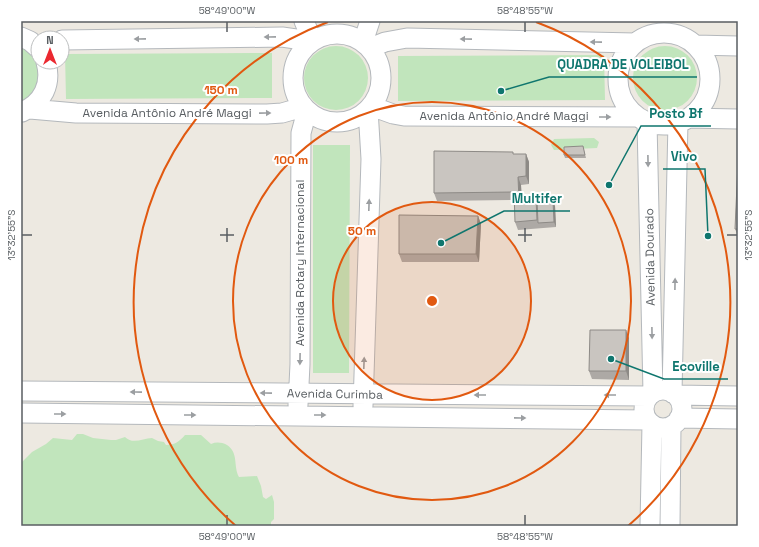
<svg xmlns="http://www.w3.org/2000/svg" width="759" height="547" font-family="'Space Grotesk',sans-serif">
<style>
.green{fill:#c1e5bc}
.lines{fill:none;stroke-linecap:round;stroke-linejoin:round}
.minor-casing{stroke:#b4b8bc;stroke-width:21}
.minor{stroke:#fff;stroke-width:19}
.wall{fill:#ada9a5}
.shaded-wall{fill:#8d8a86}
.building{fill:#c9c5c0;stroke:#8d8a86}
.oneway{fill:#9b9ea1}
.ticks{fill:none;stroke:#595e62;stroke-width:1.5}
.ring{fill:none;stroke:#e15910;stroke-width:2}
.labels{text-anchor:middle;stroke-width:4;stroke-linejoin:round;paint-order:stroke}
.street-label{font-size:12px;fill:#595e62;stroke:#fff}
.centre{fill:#e15910;stroke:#fff;stroke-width:2}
.ring-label{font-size:12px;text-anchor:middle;font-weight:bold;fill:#e15910;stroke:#fff;stroke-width:4;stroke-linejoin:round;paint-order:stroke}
.leader{fill:none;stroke:#0f766e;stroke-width:1.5}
.callout-dot{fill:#0f766e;stroke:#fff;stroke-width:1.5}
.callout-label{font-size:13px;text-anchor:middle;font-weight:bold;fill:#0f766e;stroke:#fff;stroke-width:4;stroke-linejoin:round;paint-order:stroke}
.neatline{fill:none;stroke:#595e62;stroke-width:1.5}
.ticks-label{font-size:10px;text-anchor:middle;fill:#595e62}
</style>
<rect width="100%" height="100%" fill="#ede9e1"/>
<path class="green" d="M21 45 35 55 38 61 41 75 34 94 21 104Z
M633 78a32 32 0 1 1 64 0a32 32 0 1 1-64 0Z
M304 78a32 32 0 1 1 64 0a32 32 0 1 1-64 0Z
M272 53V98L66 99 65 54Z
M604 55 605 100 398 101V56Z
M594 138 599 142 597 148 554 150 551 145 554 139Z
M313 145H350L349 373H313Z
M77 434H83L93 438 111 440H116L125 437C133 445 143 438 152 438L158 441 164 442 166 445C174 445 179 442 185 435H201L211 444C216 442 221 442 227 445 239 453 233 466 239 477L257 476 261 486 263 497 266 499 272 495 274 502V519L271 522V526H21V463L32 452 46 444 53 438 72 440Z"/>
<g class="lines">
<defs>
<path id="minor" d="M304 21 312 40
M618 79a46 46 0 1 1 92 0a46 46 0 1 1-92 0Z
M293 78a44 44 0 1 1 88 0a44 44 0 1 1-88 0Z
M21 37 30 41 38 48
M62 40 282 37 296 39 307 44
M363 42 370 21
M695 45 738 46
M370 48 385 42 407 38 635 43
M371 106 393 114 404 116 638 117
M30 109 76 113 267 114 282 113 303 107
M22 112C43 103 52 84 46 62
M688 118 738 119
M647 122 653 393
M644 409a19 19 0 1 1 38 0a19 19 0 1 1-38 0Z
M21 391 649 396
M672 393 678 122
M676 395 738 396
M298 405 300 364 301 133 307 111
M363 406 371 159 368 109
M21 413 647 420
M679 418 738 419
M650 526 652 424
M670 526 671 426"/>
</defs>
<use href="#minor" class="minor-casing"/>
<use href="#minor" class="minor"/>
</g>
<path class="wall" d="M583 146 586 158H565L564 155Z
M514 154H526L529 162V184L521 185 522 200 537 201 555 206 556 227 518 230 515 222V200L437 201 434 193Z
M738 163V236L735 229Z
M478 216 481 224 479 262H402L399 254Z
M629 338V380L592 379 589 371Z"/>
<path class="shaded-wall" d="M526 154 529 162V184L526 176Z
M518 177 521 185 522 209 519 200Z
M553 201 555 206 556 227 554 222Z
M478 216 481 224 479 262 476 254Z
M626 330 629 338V380L626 371Z"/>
<path class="building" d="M583 146 585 155H564V147Z
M434 151 513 152V154H526V176L518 177 519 200 536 198 537 220 515 222 514 192 434 193Z
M738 163V229H735Z
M537 201H553L554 222 538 223Z
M399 215 478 216 476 254H399Z
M590 330H626V371H589Z"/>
<defs><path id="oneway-solid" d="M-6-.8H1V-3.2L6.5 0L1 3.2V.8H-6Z"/></defs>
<g class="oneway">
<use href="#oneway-solid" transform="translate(270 37) rotate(179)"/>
<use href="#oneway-solid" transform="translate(140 39) rotate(179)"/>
<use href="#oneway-solid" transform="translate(466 39) rotate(-179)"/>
<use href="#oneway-solid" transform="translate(596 42) rotate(-179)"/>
<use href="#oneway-solid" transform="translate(265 113) rotate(-1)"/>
<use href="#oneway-solid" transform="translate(605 117)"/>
<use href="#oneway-solid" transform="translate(648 161) rotate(89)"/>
<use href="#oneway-solid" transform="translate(369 205) rotate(-88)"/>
<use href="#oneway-solid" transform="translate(675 284) rotate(-89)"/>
<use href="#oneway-solid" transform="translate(652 333) rotate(89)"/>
<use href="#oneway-solid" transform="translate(300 359) rotate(91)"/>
<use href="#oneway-solid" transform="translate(364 363) rotate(-88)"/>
<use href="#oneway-solid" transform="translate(136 392) rotate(-179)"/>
<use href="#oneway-solid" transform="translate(266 393) rotate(-179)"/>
<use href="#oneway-solid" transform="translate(480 395) rotate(-180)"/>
<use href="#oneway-solid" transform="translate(610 395) rotate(-180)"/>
<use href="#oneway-solid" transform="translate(60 414)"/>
<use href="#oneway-solid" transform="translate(190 415)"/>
<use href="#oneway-solid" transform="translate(320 415)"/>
<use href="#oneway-solid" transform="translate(520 418) rotate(1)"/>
</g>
<path class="ticks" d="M227 22V32M525 22V32M227 228V242M525 228V242M22 235H32M220 235H234M518 235H532M727 235H737M227 515V525M525 515V525"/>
<circle cx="432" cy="301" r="99" fill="#e15910" fill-opacity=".12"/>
<g class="ring">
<circle cx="432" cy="301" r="99"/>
<circle cx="432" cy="301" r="199"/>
<path d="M236 526A298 298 0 0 1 328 22M536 22A298 298 0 0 1 628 526"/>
</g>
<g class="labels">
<g class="street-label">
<text x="167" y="117">Avenida Antônio André Maggi</text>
<text x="504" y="120">Avenida Antônio André Maggi</text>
<text transform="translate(650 257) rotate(-91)" y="4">Avenida Dourado</text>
<text transform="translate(300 263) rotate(-90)" y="4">Avenida Rotary Internacional</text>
<text transform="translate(335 394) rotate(1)" y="4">Avenida Curimba</text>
</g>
</g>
<circle cx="432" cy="301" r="6" class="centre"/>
<g class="ring-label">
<text x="221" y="94">150 m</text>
<text x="291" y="164">100 m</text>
<text x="362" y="235">50 m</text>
</g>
<path class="leader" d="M501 91L549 77H697M609 185L641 126H711M708 236L705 169H663M441 243L504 211H570M611 359L664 379H728"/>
<g class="callout-dot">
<circle cx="501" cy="91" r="4"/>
<circle cx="609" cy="185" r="4"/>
<circle cx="708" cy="236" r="4"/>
<circle cx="441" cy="243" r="4"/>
<circle cx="611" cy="359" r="4"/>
</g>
<g class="callout-label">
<text x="623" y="69">QUADRA DE VOLEIBOL</text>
<text x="676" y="118">Posto Bf</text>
<text x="684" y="161">Vivo</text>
<text x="537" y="203">Multifer</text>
<text x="696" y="371">Ecoville</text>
</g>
<rect width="759" height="547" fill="none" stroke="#ffffff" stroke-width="44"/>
<g transform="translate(50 50)"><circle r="19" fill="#ffffff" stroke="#bdbfc0"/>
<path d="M0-3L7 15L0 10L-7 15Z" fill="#eb2930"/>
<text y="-6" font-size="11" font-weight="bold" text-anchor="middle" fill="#595e62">N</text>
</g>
<rect x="22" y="22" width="715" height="503" class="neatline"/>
<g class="ticks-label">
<text x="227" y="14">58°49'00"W</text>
<text x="525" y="14">58°48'55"W</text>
<text transform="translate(11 235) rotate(-90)" y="4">13°32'55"S</text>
<text transform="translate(748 235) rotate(-90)" y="4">13°32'55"S</text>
<text x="227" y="540">58°49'00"W</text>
<text x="525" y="540">58°48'55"W</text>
</g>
</svg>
